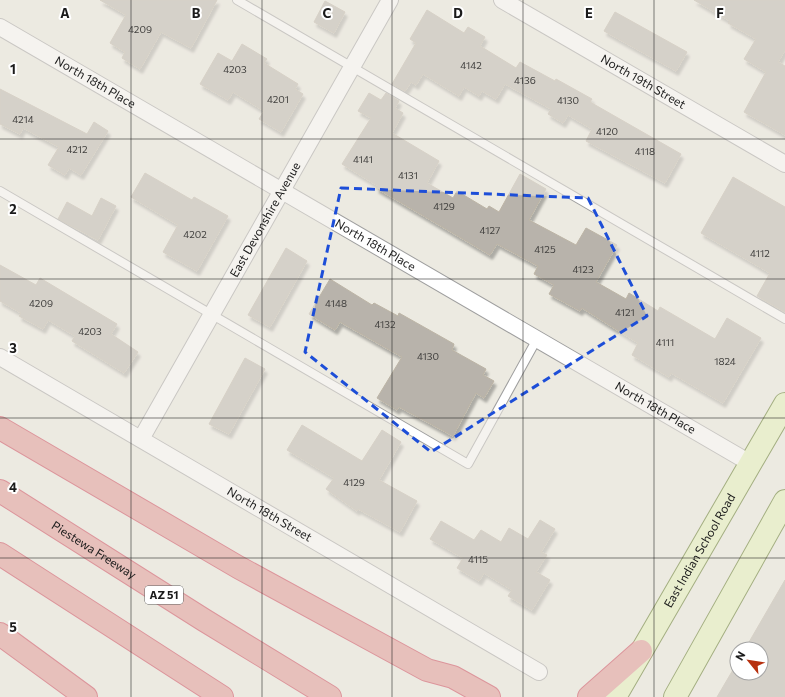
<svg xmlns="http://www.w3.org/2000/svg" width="785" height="697" font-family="Commissioner,sans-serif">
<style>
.building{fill:#b8b3ab;stroke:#bcb4a5;filter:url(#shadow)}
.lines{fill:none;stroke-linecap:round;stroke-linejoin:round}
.service-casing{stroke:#9f9f9f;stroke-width:10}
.minor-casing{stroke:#9f9f9f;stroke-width:18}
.secondary-casing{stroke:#4b680c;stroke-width:24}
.motorway-casing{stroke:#c83046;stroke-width:24}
.service{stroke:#fff;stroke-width:8}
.minor{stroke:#fff;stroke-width:16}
.secondary{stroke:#e5f4b7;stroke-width:22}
.motorway{stroke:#df8f8d;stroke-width:22}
.marked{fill:none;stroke:#1d4ed8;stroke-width:3;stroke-dasharray:8 5;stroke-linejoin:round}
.grid{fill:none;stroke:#1b1b1b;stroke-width:1;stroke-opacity:0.55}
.labels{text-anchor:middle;stroke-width:4;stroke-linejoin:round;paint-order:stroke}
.number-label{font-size:10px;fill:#42413f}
.shield{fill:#fff;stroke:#5f5f5f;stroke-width:1}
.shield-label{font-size:11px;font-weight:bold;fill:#1b1b1b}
.street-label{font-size:12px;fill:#1b1b1b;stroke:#fff}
.grid-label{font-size:13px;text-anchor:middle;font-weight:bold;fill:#1b1b1b;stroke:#fff;stroke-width:4;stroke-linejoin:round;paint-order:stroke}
</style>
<defs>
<filter id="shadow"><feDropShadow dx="2.5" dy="4.5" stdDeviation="1" flood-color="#0004"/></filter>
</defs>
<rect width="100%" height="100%" fill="#eceae1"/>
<path class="building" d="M100 0H217L191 48 161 32 140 69 122 58 125 52 110 43 126 15Z
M694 0H785V50L778 62 785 66V135L744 112 766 72 744 59 756 39 728 23 730 21Z
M325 1 345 12 334 33 314 22Z
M427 10 464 33 468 27 485 37 480 46 516 68 520 62 555 81 556 79 592 99 590 102 681 154 665 183 586 141 592 129 568 115 563 123 548 114 551 109 505 84 496 99 482 91 479 96 464 87 459 96 423 74 416 85 411 82 405 91 392 84 416 43 410 39Z
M615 12 687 52 676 71 604 31Z
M242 44 267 59 264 63 298 84 295 89 303 94 281 132 259 119 264 111 233 92 228 100 200 84 218 53 232 61Z
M0 89 87 134 94 122 108 131 81 175 69 168 65 175 48 165 59 147 23 128 20 134 0 124Z
M369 93 381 100 386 93 399 101 395 108 403 113 392 133 439 161 427 183 453 198 457 191 487 209 489 206 499 212 520 174 546 189 529 220 576 245 586 228 617 245 596 282 626 299 629 293 658 311 660 307 715 339 727 318 761 338 723 403 671 373 669 377 632 355 638 343 582 308 580 311 549 294 554 285 534 274 538 266 497 244 490 255 376 188 378 186 342 164 371 118 358 111Z
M145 173 192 200 194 197 228 216 197 271 163 252 178 225 131 197Z
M733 177 785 207V312L757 296 770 273 701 233Z
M101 198 116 206 98 240 58 219 67 202 92 216Z
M286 248 307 261 270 327 248 315Z
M0 265 36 285 40 278 117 324 111 334 138 352 124 373 72 341 75 336 48 320 43 329 19 316 21 313 0 301Z
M330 279 372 305 374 303 398 316 399 313 454 344 452 350 486 369 483 375 494 381 484 398 476 393 453 436 399 407 397 410 377 398 402 357 340 322 335 330 309 314Z
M245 358 265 369 229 434 209 424Z
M302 425 362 461 382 430 401 442 379 480 417 501 400 532 358 509 357 511 326 489 334 478 287 450Z
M540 520 555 529 541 552 547 555 536 572 550 580 532 610 508 596 512 590 484 573 479 581 457 568 463 558 430 539 441 521 474 540 481 530 501 542 509 528 528 539Z
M785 580V697H717L737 663V673H761V649H745Z"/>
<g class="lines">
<defs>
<path id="service" d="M237 0 785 319
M0 191 468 464 537 339"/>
<g id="minor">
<path id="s1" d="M502 0 785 164"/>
<path id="s2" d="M0 27 750 463"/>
<path id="s3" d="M0 357 539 672"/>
<path id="s4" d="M141 439 390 0"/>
</g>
<g id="secondary">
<path id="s5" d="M615 697 785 404"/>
<path d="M675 697 785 501"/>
</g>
<g id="motorway">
<path d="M0 428 238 567 427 670 453 677 489 697"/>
<path id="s6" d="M0 491 204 620 330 697"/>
<path d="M0 554 222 697"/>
<path d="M0 634 86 697"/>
<path d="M589 697 641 651"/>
</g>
</defs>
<use href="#service" class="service-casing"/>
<use href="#minor" class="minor-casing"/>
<use href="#secondary" class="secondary-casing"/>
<use href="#motorway" class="motorway-casing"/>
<use href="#service" class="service"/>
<use href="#minor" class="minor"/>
<use href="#secondary" class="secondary"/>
<use href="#motorway" class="motorway"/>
</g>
<path d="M0 0H785V697H0ZM341 188 588 198 647 316 431 452 305 352Z" fill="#eceae1" fill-opacity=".55" fill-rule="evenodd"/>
<path class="marked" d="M341 188 588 198 647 316 431 452 305 352Z"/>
<path class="grid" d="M131 0V697M262 0V697M392 0V697M523 0V697M654 0V697M0 139H785M0 279H785M0 418H785M0 558H785"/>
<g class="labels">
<g class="number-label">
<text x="140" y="33">4209</text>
<text x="471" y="69">4142</text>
<text x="235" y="73">4203</text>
<text x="525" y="84">4136</text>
<text x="278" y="103">4201</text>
<text x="568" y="104">4130</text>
<text x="23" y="123">4214</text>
<text x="607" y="135">4120</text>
<text x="77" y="153">4212</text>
<text x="645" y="155">4118</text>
<text x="363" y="163">4141</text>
<text x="408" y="179">4131</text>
<text x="444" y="210">4129</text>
<text x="490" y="234">4127</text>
<text x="195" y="238">4202</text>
<text x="545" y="253">4125</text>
<text x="760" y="257">4112</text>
<text x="583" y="273">4123</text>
<text x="41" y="307">4209</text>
<text x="336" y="307">4148</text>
<text x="625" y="316">4121</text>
<text x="385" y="328">4132</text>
<text x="90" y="335">4203</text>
<text x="665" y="346">4111</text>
<text x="428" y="360">4130</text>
<text x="725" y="365">1824</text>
<text x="354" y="486">4129</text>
<text x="478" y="563">4115</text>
</g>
<rect class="shield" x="145" y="586" width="38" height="18" rx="3"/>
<g class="shield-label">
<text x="164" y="599">AZ 51</text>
</g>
<g class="street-label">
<text dy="4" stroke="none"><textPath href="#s2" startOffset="110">North 18th Place</textPath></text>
<text dy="4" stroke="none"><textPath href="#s1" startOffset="163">North 19th Street</textPath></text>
<text dy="4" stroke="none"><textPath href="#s4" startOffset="252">East Devonshire Avenue</textPath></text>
<text dy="4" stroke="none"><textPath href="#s2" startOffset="434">North 18th Place</textPath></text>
<text dy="4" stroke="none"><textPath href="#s2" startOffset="758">North 18th Place</textPath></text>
<text dy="4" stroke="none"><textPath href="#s3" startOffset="312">North 18th Street</textPath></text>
<text dy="4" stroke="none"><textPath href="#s5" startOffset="169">East Indian School Road</textPath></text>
<text dy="4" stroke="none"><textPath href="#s6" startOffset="111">Piestewa Freeway</textPath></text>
</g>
</g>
<g class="grid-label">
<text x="65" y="18">A</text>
<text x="196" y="18">B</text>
<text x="327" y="18">C</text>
<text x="458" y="18">D</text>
<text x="589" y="18">E</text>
<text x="720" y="18">F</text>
<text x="13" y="74">1</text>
<text x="13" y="214">2</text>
<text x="13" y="353">3</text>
<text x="13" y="492">4</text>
<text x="13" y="632">5</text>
</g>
<g transform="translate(749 661) rotate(300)"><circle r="19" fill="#ffffff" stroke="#a4a4a4"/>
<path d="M0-3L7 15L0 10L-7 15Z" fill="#b7300e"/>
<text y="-6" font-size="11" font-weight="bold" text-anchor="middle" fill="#1b1b1b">N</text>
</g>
</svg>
